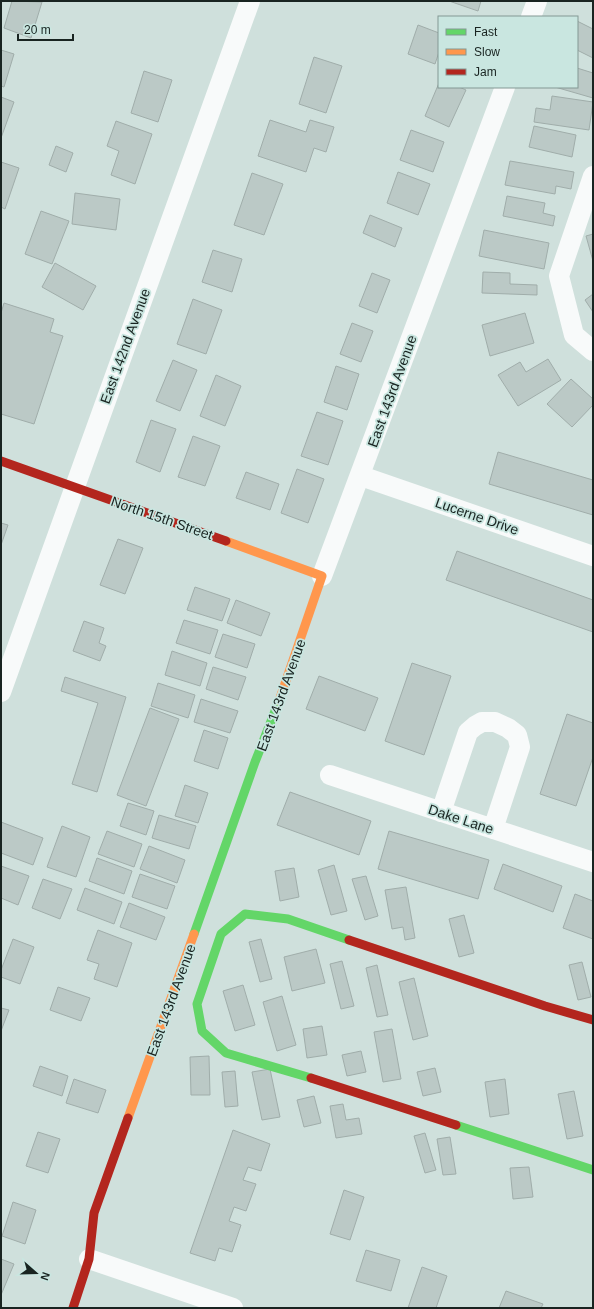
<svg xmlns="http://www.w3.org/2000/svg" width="594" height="1309" font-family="Helvetica,sans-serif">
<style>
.building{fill:#bbc9c6;stroke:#a0adaa}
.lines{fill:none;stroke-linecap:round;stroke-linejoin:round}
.street{stroke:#f8fafa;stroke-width:20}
.fast{stroke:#63d668;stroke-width:9}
.slow{stroke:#ff974d;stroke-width:9}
.jam{stroke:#b3261e;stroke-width:9}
.labels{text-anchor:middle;stroke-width:3.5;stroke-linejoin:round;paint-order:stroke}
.street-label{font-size:14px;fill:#192421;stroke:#c9e6e0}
</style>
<rect width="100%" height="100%" fill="#cfe0dc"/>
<path class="building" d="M12 1 42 2 31 38 4 28Z
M449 1H481L478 11Z
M577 21 593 29V58L577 50Z
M418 25 439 33V52L435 64 408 54Z
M1 50 14 54 4 87 1 86Z
M314 57 342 66 326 113 299 104Z
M577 68 593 73V98L555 87H577Z
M144 71 172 80 158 122 131 113Z
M439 83V87H459L466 90 449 127 425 116Z
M552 96 593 102 589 130 534 122 536 108 550 110Z
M1 97 14 102 1 138Z
M270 120 306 132 310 120 334 127 326 152 314 148 306 172 258 156Z
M116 121 152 134 135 184 111 175 119 151 107 146Z
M534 126 576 135 572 157 529 147Z
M411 130 444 142 433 172 400 160Z
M56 146 73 153 66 172 49 165Z
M510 161 574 172 571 189 556 186 555 194 505 185Z
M1 162 19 168 5 209 1 207Z
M398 172 430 184 418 215 387 203Z
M252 173 283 184 264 235 234 225Z
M75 193 120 199 116 230 72 224Z
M507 196 545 203 543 213 555 216 553 226 503 216Z
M41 211 69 221 52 264 25 254Z
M370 215 402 228 395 247 363 233Z
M484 230 549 243 544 269 479 256Z
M593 234V261L586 236Z
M213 250 242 259 232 292 202 282Z
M55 263 96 286 83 310 42 287Z
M483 272 510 273V284L537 285V295L482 293Z
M372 273 390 280 377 313 359 306Z
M593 294V312L585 300Z
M193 299 222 310 206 354 177 344Z
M4 303 54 319 50 332 63 336 34 424 1 414V313Z
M525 313 534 343 490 356 482 325Z
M352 323 373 331 361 362 340 354Z
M548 359 561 380 518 406 498 375 520 362 526 372Z
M173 360 197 370 180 411 156 401Z
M336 366 359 374 347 410 324 402Z
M216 375 241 386 225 426 200 416Z
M571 379 593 399V405L572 427 547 404Z
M317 412 343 421 328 465 301 456Z
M151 420 176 429 160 472 136 462Z
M193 436 220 446 205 486 178 477Z
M498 452 593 480V515L489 484Z
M297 469 324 479 308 523 281 513Z
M246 472 279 484 270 510 236 498Z
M1 523 8 525 1 545Z
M118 539 143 548 125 594 100 585Z
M457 551 593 600V632L446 580Z
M195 587 230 599 222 621 187 610Z
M236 600 270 613 261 636 227 623Z
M184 620 218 630 210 654 176 643Z
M84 621 104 628 99 643 106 646 100 661 73 651Z
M223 634 255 644 247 668 215 657Z
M172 651 207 663 200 686 165 675Z
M412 663 451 676 424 755 385 741Z
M213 667 246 677 238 700 206 689Z
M319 676 378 698 365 731 306 709Z
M65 677 126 697 97 792 72 784 98 703 61 691Z
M158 683 195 695 188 718 151 706Z
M201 699 238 711 230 733 194 722Z
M150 708 179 719 146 806 117 795Z
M567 714 593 723V757L576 806 540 794Z
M204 730 228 738 218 769 194 761Z
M185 785 208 793 198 823 175 816Z
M290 792 371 821 359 855 277 825Z
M128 803 154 811 146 835 120 826Z
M159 815 196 826 189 849 152 838Z
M1 822 43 838 33 865 1 853Z
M62 826 90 837 76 877 47 867Z
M107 831 142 844 134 867 98 854Z
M389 831 489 860 478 899 378 869Z
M149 846 185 860 177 883 140 869Z
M97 858 132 871 124 894 89 881Z
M503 864 562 886 553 912 494 889Z
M334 865 347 911 331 915 318 870Z
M1 866 29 876 18 905 1 898Z
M294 868 299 897 280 901 275 871Z
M140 874 175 886 167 909 132 897Z
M366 876 378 916 365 920 352 879Z
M43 879 72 889 60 919 32 908Z
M406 887 415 938 405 940 403 927 392 929 385 890Z
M85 888 122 902 114 924 77 910Z
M575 894 593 901V939L563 928Z
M129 903 165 917 156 940 120 927Z
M464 915 474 953 459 957 449 919Z
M98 930 132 943 117 987 94 979 99 964 87 960Z
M13 939 34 947 20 984 1 977V970Z
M261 939 272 979 260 982 249 942Z
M316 949 325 983 292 991 284 957Z
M342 961 354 1006 341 1009 330 964Z
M582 962 591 997 578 1000 569 965Z
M377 965 388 1015 377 1017 366 968Z
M414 978 428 1036 413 1040 399 982Z
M243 985 255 1025 235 1031 223 991Z
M58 987 90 998 81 1021 50 1010Z
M282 996 296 1045 277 1051 263 1002Z
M1 1008 9 1010 1 1031Z
M322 1026 327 1055 307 1058 303 1029Z
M392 1029 401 1079 383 1082 374 1032Z
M361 1051 366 1072 347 1076 342 1055Z
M209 1056 210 1095H191L190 1057Z
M40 1066 68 1076 62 1096 33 1086Z
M435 1068 441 1092 423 1096 417 1072Z
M270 1069 280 1117 262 1120 252 1072Z
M235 1071 238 1106 225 1107 222 1072Z
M74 1079 106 1090 98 1113 66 1103Z
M505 1079 509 1114 490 1117 485 1082Z
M574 1091 583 1136 567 1139 558 1094Z
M314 1096 321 1123 304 1127 297 1100Z
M343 1104 346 1120 359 1118 362 1134 336 1138 330 1106Z
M233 1130 270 1144 261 1171 248 1167 243 1180 256 1184 246 1211 234 1207 229 1221 241 1225 232 1252 219 1248 215 1261 190 1253Z
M38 1132 60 1139 48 1173 26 1166Z
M425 1133 436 1170 425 1173 414 1136Z
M450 1137 456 1174 443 1175 437 1139Z
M529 1167 533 1197 513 1199 510 1168Z
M344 1190 364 1197 350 1240 330 1234Z
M13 1202 36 1210 25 1244 2 1236Z
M366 1250 400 1260 391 1291 356 1281Z
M1 1259 14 1264 1 1295Z
M422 1267 447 1276 436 1308H408Z
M506 1291 543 1304 541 1308H499Z"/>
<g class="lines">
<path class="street" d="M531 17 537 1
M593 176 559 276 574 335 593 351
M361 476 593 556
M322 576 505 87
M1 692 250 1
M330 775 593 862
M441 812 468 732 475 726 482 722H495L508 728 517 735 520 747 493 829
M89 1259 233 1308"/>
<path class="fast" d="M194 934 255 762 279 701
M311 1078 226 1053 202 1031 197 1004 221 934 245 914 288 919 349 940
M456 1125 593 1170"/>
<path class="slow" d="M226 541 322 576 279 701
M128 1118 194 934"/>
<path class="jam" d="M1 461 226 541
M349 940 545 1006 593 1020
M311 1078 456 1125
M73 1308 89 1259 94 1213 128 1118"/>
</g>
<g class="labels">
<g class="street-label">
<text transform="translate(125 346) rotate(-70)" y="5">East 142nd Avenue</text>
<text transform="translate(392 391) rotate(-70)" y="5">East 143rd Avenue</text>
<text transform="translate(477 516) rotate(19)" y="5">Lucerne Drive</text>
<text transform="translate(162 518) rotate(19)" y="5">North 15th Street</text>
<text transform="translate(281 695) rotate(-70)" y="5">East 143rd Avenue</text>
<text transform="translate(461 819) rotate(18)" y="5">Dake Lane</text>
<text transform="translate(171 1000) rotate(-70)" y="5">East 143rd Avenue</text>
</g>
</g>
<rect width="594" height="1309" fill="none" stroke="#192421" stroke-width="4"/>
<rect x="438" y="16" width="140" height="72" fill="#c9e6e0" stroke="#839894"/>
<rect x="446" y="29" width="20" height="6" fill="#63d668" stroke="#839894"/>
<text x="474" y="36" font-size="12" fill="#192421">Fast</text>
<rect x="446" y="49" width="20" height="6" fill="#ff974d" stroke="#839894"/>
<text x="474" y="56" font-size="12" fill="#192421">Slow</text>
<rect x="446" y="69" width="20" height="6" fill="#b3261e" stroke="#839894"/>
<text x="474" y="76" font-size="12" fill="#192421">Jam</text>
<g transform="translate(36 1273) rotate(110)" stroke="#c9e6e0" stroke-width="3" paint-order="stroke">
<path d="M0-3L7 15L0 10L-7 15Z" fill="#192421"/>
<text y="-6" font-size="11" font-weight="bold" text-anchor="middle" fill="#192421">N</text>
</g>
<path d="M18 34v6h55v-6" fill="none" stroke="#192421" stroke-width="2"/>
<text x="24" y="34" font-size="12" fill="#192421" stroke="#c9e6e0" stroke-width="3" paint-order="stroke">20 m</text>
</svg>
